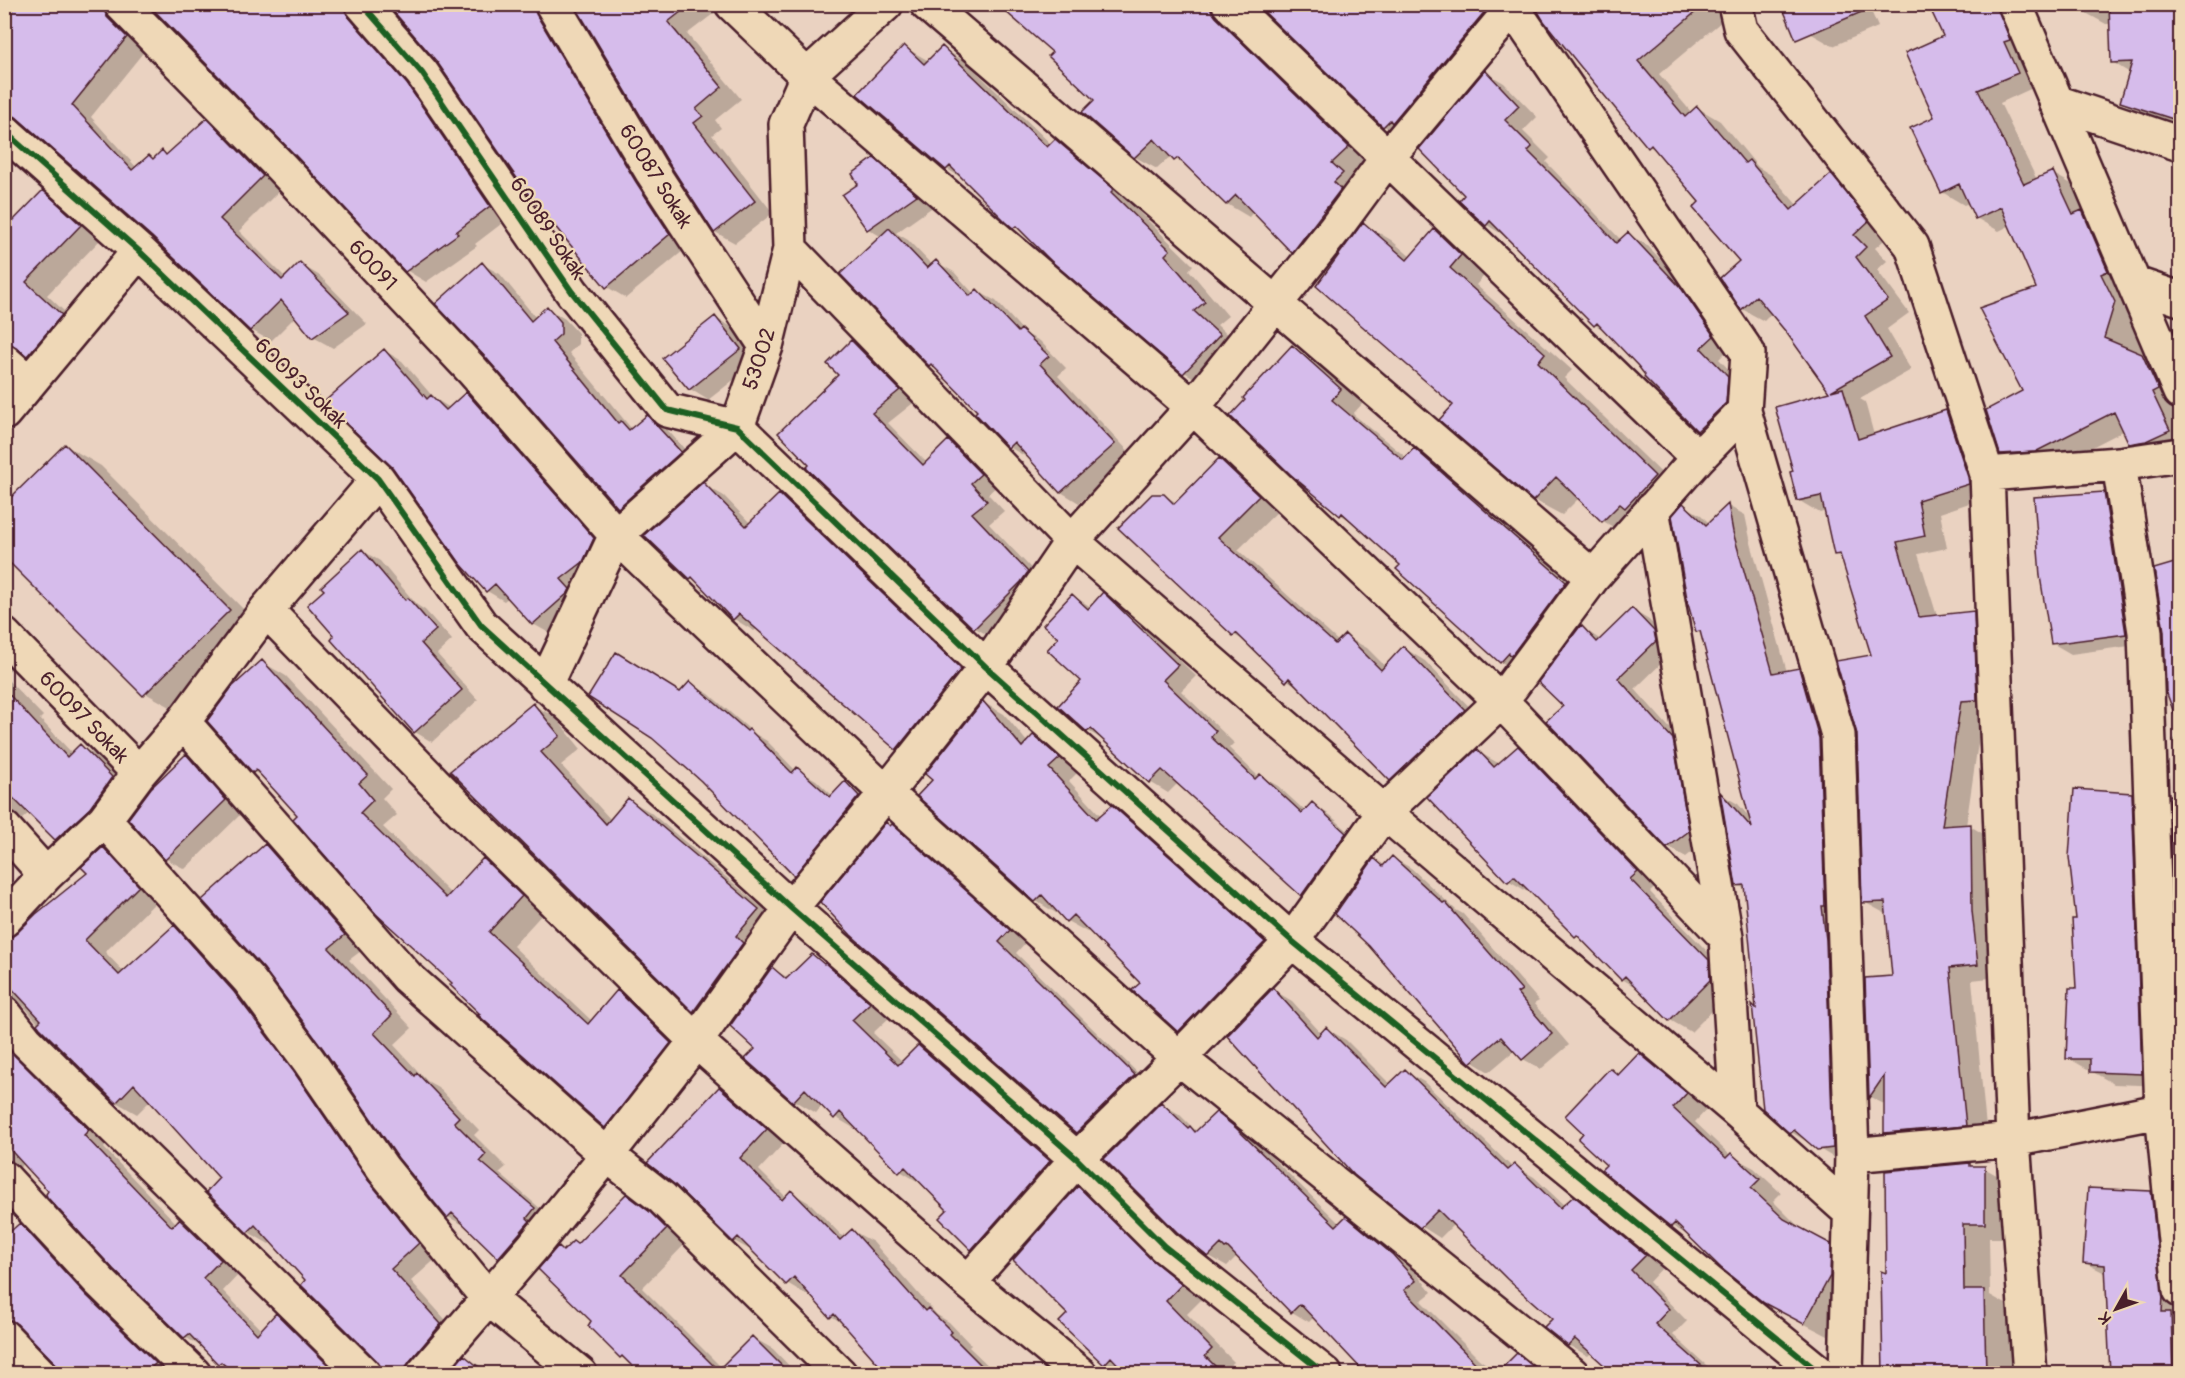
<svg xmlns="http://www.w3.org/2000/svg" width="2185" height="1378" font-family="Pangolin,sans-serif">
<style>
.shadow{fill:#0003}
.building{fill:#d6bceb;stroke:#4a1f2b;stroke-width:1.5}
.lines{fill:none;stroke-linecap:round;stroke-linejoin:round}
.minor-casing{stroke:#4a1f2b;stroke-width:38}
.minor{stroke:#efd8b7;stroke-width:33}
.cycleway-casing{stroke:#efd8b7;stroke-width:10}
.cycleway{stroke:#1b5e20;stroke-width:6}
.labels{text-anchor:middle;stroke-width:4.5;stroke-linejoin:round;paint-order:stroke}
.street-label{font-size:21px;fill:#4a1f2b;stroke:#efd8b7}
</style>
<rect width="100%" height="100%" fill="#ead2c1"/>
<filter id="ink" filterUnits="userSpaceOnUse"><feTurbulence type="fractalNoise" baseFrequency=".0167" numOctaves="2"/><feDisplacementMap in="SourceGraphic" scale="12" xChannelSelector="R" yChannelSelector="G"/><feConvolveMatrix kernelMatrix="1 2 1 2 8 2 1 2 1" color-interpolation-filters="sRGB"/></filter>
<g filter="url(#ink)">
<path class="shadow" d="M4 4H126L146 49 91 117 137 168 154 160 162 152 168 156 207 120 227 131 282 188 239 231 286 278 300 264 320 276 367 324 333 348 313 337 296 316 271 341 251 330 153 236 26 123 19 124 4 115Z
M150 4H367L427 97 509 218 475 244 477 246 426 282 406 270 294 152Z
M389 4H557L689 246 626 298 607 287 437 60Z
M576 4H726L687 34 741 99 715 120 721 128 712 135 773 213 735 243 715 232Z
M1142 4H1237L1370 160 1314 265 1293 252 1254 211 1249 217 1227 204 1192 170 1171 156 1157 169 1135 157 1096 100Z
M1259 4H1518L1406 139 1384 126Z
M1536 4H1728L1734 11 1659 74 1692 113 1698 108 1720 121 1758 167 1771 175 1798 206 1831 176 1853 189 1890 235 1875 248 1887 261 1877 270 1909 313 1887 329 1911 370 1860 399 1865 402 1874 435 1946 411 1968 424 1990 496 1940 513 1947 548 1918 554 1937 616 1973 613 1995 625 1966 826H1970L1992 839 1999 977 1972 980 1987 1138 1908 1145 1886 1132V1105L1870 1097 1866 980 1894 977 1888 915 1864 902 1873 656 1843 559 1835 554 1826 511 1820 513 1798 500 1795 472 1831 393 1772 313 1764 321 1742 309V261L1702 203 1659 152 1649 146Z
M1868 4 1878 27 1833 46 1810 33Z
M1930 4H2024L2039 85 2000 103 2037 180 2052 173 2075 186 2180 419V448L2153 456 2131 442 2125 430 2059 464 2024 466 2001 453 2024 392 2038 289 2011 225 1999 231 1976 218 1969 203 1964 205 1942 192 1936 117 1945 37Z
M2087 4H2180V126L2141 113 2121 102 2130 73 2112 62 2111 24H2106L2086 13Z
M904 47 929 61 942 48 966 62 1052 145 1056 141 1080 155 1137 204 1134 207 1193 265 1189 270 1228 316 1217 325 1243 350 1208 386 1184 372 1026 234 1007 221 967 181 947 169Z
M1485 72 1504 83 1537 117 1523 131 1550 158 1546 162 1621 240 1628 234 1647 245 1699 300 1731 347 1719 359 1746 388 1716 440 1698 430 1608 332 1595 325 1505 236 1487 225 1466 195Z
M874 160 892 170 934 206 896 233 908 240 932 265 936 262 954 272 974 294 977 291 996 301 1026 334 1040 341 1066 368 1058 376 1133 456 1079 503 1061 492 1029 456 1028 458 1009 447 977 413 979 411 938 370 930 365 882 237 868 229 860 184Z
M43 192 64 205 102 238 47 295 82 328 49 367 27 354 20 355 7 422V431L4 434V232Z
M1364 224 1391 240 1411 257 1435 231 1462 247 1488 271 1476 285 1572 370 1564 378 1682 493 1630 537 1603 521 1579 498 1562 515 1534 500 1455 404 1320 280Z
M482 264 500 274 536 318 547 308 565 319 578 333V344L569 353 631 428 647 417 665 427 697 463 636 517 619 507Z
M715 318 734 328 759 360 708 400 690 389Z
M852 341 869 352 917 400 888 423 927 463 949 442 966 452 998 485 988 494 1004 511 989 524 1045 583 993 638 975 628 840 376Z
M1292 346 1315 360 1363 403 1353 414 1407 458 1415 450 1437 463 1588 596 1524 675 1501 662 1402 565 1357 524 1341 515Z
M385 351 402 361 434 398 450 408 466 394 484 404 611 549 551 634 533 624 509 597 504 601 487 591Z
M65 445 101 466 265 631 174 709 138 689Z
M1220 460 1241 472 1280 509 1238 550 1339 642 1345 636 1367 648 1386 667 1404 648 1425 661 1485 723 1412 792 1391 779 1302 689 1287 680 1247 642 1234 635 1164 495 1177 503Z
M703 484 724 496 751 524 780 496 801 508 981 682 918 760 897 748 758 628 754 631 734 619 699 583 691 578Z
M2104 494 2123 504 2144 644 2071 654 2052 643Z
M1683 505 1701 515 1710 524 1728 506 1745 515 1751 543 1787 672 1799 670 1817 680 1837 749 1836 1159 1791 1132 1757 1009 1745 889 1737 885 1722 795 1738 804 1751 819 1702 634 1697 631Z
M363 551 380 561 417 605 425 610 452 640 437 654 478 700 432 742 415 732 336 636 326 590Z
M1103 594 1121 605 1196 676 1181 691 1234 743 1229 748 1259 777 1260 776 1278 786 1305 811 1312 804 1330 815 1364 845 1320 905 1302 895 1178 783 1168 793 1150 782 1107 742 1088 731 1083 681 1060 638 1072 595 1091 607Z
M1632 610 1649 620 1671 643 1673 652 1635 689 1690 751 1706 841 1686 857 1668 847 1548 721 1565 706 1581 627 1601 640Z
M4 653 15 665 4 675Z
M262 662 286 676 391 789 382 798 397 815 383 827 452 895 484 860 508 874 545 911 513 946 592 1021 618 992 642 1006 694 1057 630 1140 605 1126 482 1014 268 780 254 772Z
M4 676 43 716 40 719 73 754 80 746 101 758 133 790 77 851 56 839 30 812 4 835Z
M690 683 709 694 755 734 767 741 796 771 797 769 816 780 833 796 845 783 863 794 877 807 813 885 794 874 681 693Z
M984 703 1004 714 1028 743 1034 737 1054 748 1079 771 1069 781 1101 816 1112 807 1132 818 1284 954 1199 1042 1179 1031 1142 983 1090 930 1087 932 1067 921 1058 911 1056 913 1036 901 920 796 934 780Z
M533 705 555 717 581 749 561 765 611 820 628 799 650 812 779 922 716 1023 694 1011 452 772Z
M2180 738V796L2172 739Z
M1518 748 1539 760 1658 885 1650 892 1729 974 1731 992 1691 1032 1670 1020 1642 991 1622 979 1584 941 1576 936 1531 891 1528 892 1506 879 1477 751 1498 763Z
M186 756 205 766 244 811 185 869 166 859 130 819Z
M2131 794 2154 807 2163 1086 2114 1084 2068 1058 2077 990Z
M893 826 911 836 1027 941 1016 953 1152 1087 1095 1143 1077 1132 852 934Z
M265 845 286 858 365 948 349 960 412 1028 394 1045 427 1081 438 1087 479 1130 474 1135 506 1167 499 1173 555 1221 520 1269 499 1257 470 1228 448 1217Z
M103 849 124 861 159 899 105 952 124 972 174 927 195 939 255 1006 439 1256 411 1281 461 1337 430 1374H388L378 1360 272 1241 269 1244 248 1232 221 1178 151 1100 137 1114 116 1102 41 1027 24 1006 14 1009 109 1142 104 1148 177 1224 180 1220 201 1232 241 1272 223 1291 262 1331 276 1315 297 1327 325 1355 318 1362 237 1374 219 1363 205 1349 185 1337 115 1268 25 1163 4 1181V872L30 899 7 928V938L10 939 89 873Z
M1393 858 1411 868 1456 910 1463 914 1539 1001 1534 1004 1569 1045 1541 1069 1523 1059 1515 1050 1489 1072 1471 1061 1374 860 1385 866Z
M812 956 847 978 891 1016 873 1033 903 1062 919 1047 941 1059 1072 1174 994 1262 972 1249 941 1218 949 1210 922 1184 900 1171 858 1129 857 1130 835 1117 823 1105 816 1113 794 1100 757 1049 772 969 789 978Z
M1273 990 1292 1001 1322 1034 1327 1029 1346 1040 1391 1085 1405 1071 1424 1082 1513 1168 1515 1166 1534 1177 1565 1206 1574 1198 1593 1209 1664 1266 1649 1282 1687 1321 1673 1335 1716 1374H1616L1592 1352 1588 1356 1568 1345 1554 1319 1454 1224 1440 1238 1421 1226Z
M1639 1054 1662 1068 1709 1107 1695 1122 1731 1156 1754 1168 1781 1193 1773 1201 1804 1232 1853 1259 1852 1289 1828 1336 1789 1316 1691 1237 1672 1226 1608 1165 1585 1133 1611 1070 1620 1075Z
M719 1088 740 1100 786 1141 759 1170 786 1197 791 1192 811 1204 844 1238 853 1231 873 1242 937 1315 949 1322 971 1345 969 1347 997 1374H891L847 1326 831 1316 809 1292 807 1295 787 1283 754 1252 734 1241Z
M1162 1104 1179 1114 1197 1132 1216 1114 1234 1124 1254 1140 1340 1224 1346 1218 1364 1228 1411 1267 1432 1292 1421 1301 1479 1359 1500 1374H1368L1314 1317 1309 1322 1292 1312 1237 1256 1227 1266 1209 1256 1178 1231Z
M1969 1164 1975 1168H1984L2011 1183V1238H1989L1990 1295 2011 1307 2012 1374H1886L1888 1276Z
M1078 1188 1100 1201 1203 1298 1187 1314 1234 1362 1226 1369 1231 1374H1121L1105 1364 1069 1314Z
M2151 1193 2169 1204 2180 1306V1374H2111L2107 1274 2085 1263Z
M626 1196 647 1208 687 1242 642 1288 722 1368 752 1337 773 1349 797 1374H642L631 1363 621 1357 590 1326 594 1321 558 1248 565 1252 578 1245Z
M20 1225 41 1237 174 1374H59L55 1360 26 1330H21L12 1335 21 1374H4V1239Z
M465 1357 486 1369 491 1374H450Z"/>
<path class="building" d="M18 4H103L107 17 127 37 72 105 132 170 149 155 153 159 162 150 166 155 207 118 263 176 220 219 282 280 300 262 349 312 312 338 281 300 250 331 152 237 16 117 4 113V18Z
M148 4H344L348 16 407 84 490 206 456 232 458 234 405 272 293 153Z
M387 4H533L536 14 636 182 670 234 606 288 525 190 437 62Z
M574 4H691L668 22 722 87 696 109 703 116 694 123 755 201 714 233 668 162Z
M997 4H1211V10L1216 17 1349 147 1332 163 1343 173 1334 182 1341 189 1292 253 1236 195 1226 205 1178 158 1174 161 1154 139 1134 158 1082 112 1094 100 1048 56 1052 52Z
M1256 4H1491L1392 123 1390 120 1383 127Z
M1534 4H1705L1638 61 1685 117 1697 106 1745 163 1749 160 1791 210 1831 174 1869 221 1854 235 1866 247 1856 257 1888 300 1865 316 1890 357 1831 391 1843 388 1858 439 1946 410 1968 477 1969 484 1918 500 1925 536 1897 542 1919 617 1974 611 1977 700 1961 701 1942 826 1971 824 1972 911 1978 965 1950 968 1966 1126 1884 1133V1076L1869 1098 1865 978 1892 976 1885 902 1862 903 1857 734 1836 661 1871 655 1840 554 1834 555 1821 496 1797 501 1790 472 1793 471 1775 407 1829 392 1786 332 1756 296 1741 310 1720 278 1739 261 1693 208 1699 202 1651 145 1648 148 1580 66 1543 20Z
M1781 4H1878V5L1796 40Z
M1928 4H1997L2010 40 2004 42 2018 73 1978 90 2024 184 2053 171 2073 214 2082 210 2108 271 2101 274 2115 302 2104 338 2142 354 2158 389 2152 392 2170 430 2146 441 2129 444 2114 412 2035 452 2000 454 1986 410 2022 391 1979 308 2036 288 2001 207 1975 219 1959 184 1941 193 1910 128 1934 117 1905 53 1943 36Z
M2109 4H2181V96L2173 119 2120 102 2132 62 2111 63Z
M904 45 924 64 942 46 1047 147 1055 139 1114 189 1111 192 1170 250 1165 255 1205 302 1194 311 1220 335 1183 374 1051 261 1016 226 1013 228 1006 222 950 166 946 170 857 94Z
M1485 70 1519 106 1505 120 1532 147 1528 151 1575 198 1616 243 1628 232 1681 288 1714 336 1701 348 1728 376 1726 403 1697 431 1644 377 1645 375 1638 366 1597 323 1594 326 1490 221 1486 226 1459 201 1464 195 1419 149Z
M874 158 917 195 867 230 842 195 858 184 852 174Z
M43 190 81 225 26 282 62 315 27 356 16 347 4 341V230Z
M1363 222 1407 260 1434 229 1461 255 1450 268 1545 353 1538 362 1655 476 1625 508 1620 504 1602 522 1556 477 1533 501 1439 420 1453 405 1316 286Z
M889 228 927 268 936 260 970 296 977 289 1018 332 1021 329 1049 356 1040 364 1115 444 1060 493 1014 442 1008 448 975 413 977 411 931 364 929 366 840 274Z
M482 262 531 321 547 306 561 322V334L552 342 618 423 621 421 629 430 647 415 681 452 618 508 487 359 435 304Z
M715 316 741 349 689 390 662 358Z
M851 340 900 390 872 413 923 465 948 440 981 474 971 483 987 501 972 513 1028 572 1021 582 974 629 806 468 809 465 778 433 838 375 827 364Z
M1292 345 1341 389 1332 400 1403 460 1414 448 1566 582 1511 656 1509 653 1500 663 1396 569 1400 565 1342 513 1340 516 1290 474 1230 416 1245 400 1243 398Z
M384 349 427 399 431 395 446 410 466 392 594 538 583 562 561 579 570 589 568 593 532 625 495 584 486 592 460 563 393 468 324 402Z
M65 444 230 610 143 696 4 557V504Z
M1219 458 1259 496 1218 537 1335 644 1345 634 1381 670 1403 646 1465 710 1390 781 1289 678 1286 682 1236 633 1233 636 1118 528 1152 494H1164L1174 504Z
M703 482 746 526 779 494 961 669 896 750 739 614 733 620 692 577 690 579 644 535Z
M2104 492 2126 634 2051 644 2040 576 2034 497Z
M1683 503 1706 525 1728 504 1733 532 1773 673 1799 668 1819 738 1825 906H1822L1826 940 1833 1148 1817 1150 1794 1130 1790 1134 1763 1109 1752 1004 1756 1008 1744 885 1736 886 1720 792 1752 828 1700 631 1696 632 1688 604 1672 516Z
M362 549 405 600 408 598 436 630 421 643 462 690 414 733 331 640 334 636 307 605 324 590 321 587Z
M2181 561V721H2177L2166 691 2164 631 2154 569Z
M1103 592 1178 665 1163 680 1216 731 1211 737 1255 779 1260 774 1302 813 1312 802 1346 833 1301 896 1162 770 1149 783 1091 729 1087 732 1058 706 1081 681 1047 650 1058 638 1043 625 1072 594 1088 609Z
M1632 608 1654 631 1656 641 1618 678 1673 739 1689 831 1667 848 1546 721 1563 706 1538 682 1581 625 1597 642Z
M616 652 680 692 690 681 747 731 749 729 792 773 797 767 830 797 845 781 859 796 794 876 701 781 652 738 588 697Z
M262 660 368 775 359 783 373 800 360 813 446 898 483 858 522 896 489 932 588 1024 617 990 671 1043 605 1128 478 1015 480 1014 450 985 452 983 376 914 293 819 297 815 256 770 253 773 207 721 232 687Z
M4 689 67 757 80 744 112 777 90 808 55 840 4 789Z
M983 701 1022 747 1033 735 1060 758 1049 768 1096 819 1112 805 1265 942 1178 1032 1132 990 1140 983 1073 915 1066 922 1042 895 1035 902 917 796 932 780 925 774Z
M533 703 560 736 541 752 606 824 628 798 759 909 736 936 743 943 693 1012 450 771Z
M1518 746 1638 872 1630 879 1709 960 1710 980 1669 1021 1625 976 1621 980 1577 935 1575 937 1514 876 1508 882 1505 880 1427 797 1477 749 1494 767Z
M186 754 226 800 165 860 128 819 151 788Z
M2074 789 2132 793 2142 1074 2090 1072V1059H2066L2069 988H2076L2072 919H2076L2069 857Z
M2170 795 2181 796V924L2174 925Z
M886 822 890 826 892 824 1010 930 999 942 1135 1075 1076 1133 851 935 820 902Z
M265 844 345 935 329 948 392 1015 374 1033 415 1076 417 1073 459 1117 454 1122 486 1154 480 1161 535 1208 527 1218 530 1221 498 1258 452 1213 447 1218 398 1158 324 1050 264 969 202 900Z
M103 847 139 886 85 940 119 975 174 925 234 992 294 1072 368 1180 419 1243 391 1269 441 1324 409 1362 405 1374H382L377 1361 301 1285 305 1280 255 1225 247 1233 206 1192 219 1178 134 1084 116 1103 40 1028 37 1024 41 1020 4 980V938H10L17 933 36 914 87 873 81 867Z
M1392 856 1443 903 1445 902 1522 990 1517 993 1552 1034 1522 1060 1501 1037 1470 1063 1369 946 1335 914 1374 858 1383 866Z
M812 954 824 964 825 963 870 1003 852 1020 898 1065 918 1045 1050 1161 971 1250 939 1218 947 1210 905 1167 899 1173 840 1112 834 1119 805 1089 793 1102 745 1059 755 1049 730 1026 772 967 786 979Z
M1273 988 1317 1037 1326 1027 1386 1087 1405 1069 1508 1170 1515 1164 1560 1208 1574 1196 1646 1255 1631 1270 1669 1309 1655 1324 1711 1374H1614L1575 1339 1568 1346 1544 1327 1552 1319 1507 1279 1438 1210 1420 1228 1354 1175 1227 1036Z
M10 1051 89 1130 84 1135 172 1227 179 1219 221 1260 203 1278 257 1334 276 1313 337 1374H235L221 1362 218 1364 189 1334 184 1338 113 1269 47 1197 46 1194 48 1191 4 1143V1057Z
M1639 1053 1687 1093 1673 1108 1726 1158 1731 1153 1760 1179 1751 1188 1784 1219 1831 1244 1830 1276 1804 1324 1764 1303 1721 1268 1675 1223 1671 1227 1601 1170 1606 1165 1578 1139 1583 1133 1565 1116 1610 1068 1618 1075Z
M719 1087 767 1129 740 1158 782 1200 791 1190 840 1240 852 1229 925 1311 928 1308 952 1332 950 1334 990 1374H887L834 1314 830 1318 794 1277 786 1285 738 1237 733 1242 675 1185 647 1163Z
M1161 1102 1188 1128 1190 1126 1195 1132 1216 1112 1236 1128 1336 1226 1346 1216 1393 1255 1416 1281 1404 1290 1486 1374H1366L1300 1304 1291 1313 1227 1247 1225 1248 1221 1244 1208 1257 1177 1232 1104 1159Z
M1970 1163V1166H1985V1224H1963L1964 1290H1984L1986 1372 1883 1374 1881 1271 1886 1273 1885 1171Z
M1078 1186 1151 1259 1182 1284 1166 1301 1212 1349 1205 1356 1223 1374H1127L1111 1357 1104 1365 1059 1322 1067 1314 1013 1260Z
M2088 1188 2151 1191 2163 1296 2162 1312H2171L2173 1374H2110L2105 1265 2083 1263Z
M626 1194 650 1212 667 1229 622 1275 718 1370 752 1336 790 1374H640L622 1356 620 1358 588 1326 591 1321 538 1269 558 1246 563 1251 573 1241 577 1244Z
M20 1223 86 1295 156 1363 145 1374H59L53 1361 17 1324 4 1319V1237Z
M1517 1353 1541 1373 1496 1374Z
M464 1355 487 1374H448Z"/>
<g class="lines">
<defs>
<path id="minor" d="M121 4 280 166 473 371 616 535 886 793 1179 1058 1572 1374
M362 4 422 73 572 292 667 410 737 427 986 667 1292 941 1821 1374
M552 4 652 172 766 346
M732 4 807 76 1193 407 1501 701 1726 937
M927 4 1593 577
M1229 4 1698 458
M1735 4 1741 30 1912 246 1987 474 2013 1140 2030 1374
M2015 4 2180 392
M2056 102 2180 144
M4 131 139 251 378 479 481 625 791 908 1077 1159 1164 1246 1325 1374
M790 249 1072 541 1384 812 1737 1111 1850 1212
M2136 284 2180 299
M4 361 29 383
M1744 411 1838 735 1852 1155 1846 1374
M4 413 139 251
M2119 464 2145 632 2162 1112 2180 1290
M1987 474 2119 464 2180 455
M1652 509 1726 937 1737 1111
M266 610 459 808 696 1041 968 1282 1080 1374
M4 635 139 773
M545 685 616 535 737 427 766 346 790 249 786 124 807 76 886 4
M183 722 407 977 607 1155 662 1198 840 1374
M104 820 249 980 309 1061 383 1169 487 1297 580 1374
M4 828 46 875
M4 920 46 875 104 820 139 773 183 722 266 610 378 479
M4 1013 26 1041 364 1374
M1852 1155 2013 1140 2180 1107
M4 1178 100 1282 194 1374
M968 1282 1077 1159 1179 1058 1292 941 1384 812 1501 701 1593 577 1698 458 1744 411 1748 353 1510 4
M4 1337 40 1374
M423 1374 532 1248 607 1155 696 1041 791 908 886 793 986 667 1072 541 1193 407 1335 229 1388 157 1516 4"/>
</defs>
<use href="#minor" class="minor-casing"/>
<use href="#minor" class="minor"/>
<defs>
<path id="cycleway" d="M362 4 422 73 572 292 667 410 737 427 986 667 1292 941 1821 1374
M4 131 139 251 378 479 481 625 791 908 1077 1159 1164 1246 1325 1374"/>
</defs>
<use href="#cycleway" class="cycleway-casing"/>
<use href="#cycleway" class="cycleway"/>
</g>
</g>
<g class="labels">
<g class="street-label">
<text transform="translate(656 176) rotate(58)" y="7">60087 Sokak</text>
<text transform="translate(548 228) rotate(56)" y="7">60089 Sokak</text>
<text transform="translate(373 265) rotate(47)" y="7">60091</text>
<text transform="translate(759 359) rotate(-72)" y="7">53002</text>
<text transform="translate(301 383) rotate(44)" y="7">60093 Sokak</text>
<text transform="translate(84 717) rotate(46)" y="7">60097 Sokak</text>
</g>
</g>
<rect width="2185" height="1378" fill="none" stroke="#efd8b7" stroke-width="24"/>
<rect x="12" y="12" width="2161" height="1354" fill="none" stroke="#4a1f2b" stroke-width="2" filter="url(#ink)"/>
<g transform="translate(2116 1309) rotate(230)" stroke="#efd8b7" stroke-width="4.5" paint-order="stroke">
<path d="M0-4.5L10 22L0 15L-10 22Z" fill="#4a1f2b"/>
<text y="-9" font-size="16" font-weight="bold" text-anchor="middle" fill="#4a1f2b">K</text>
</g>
</svg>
